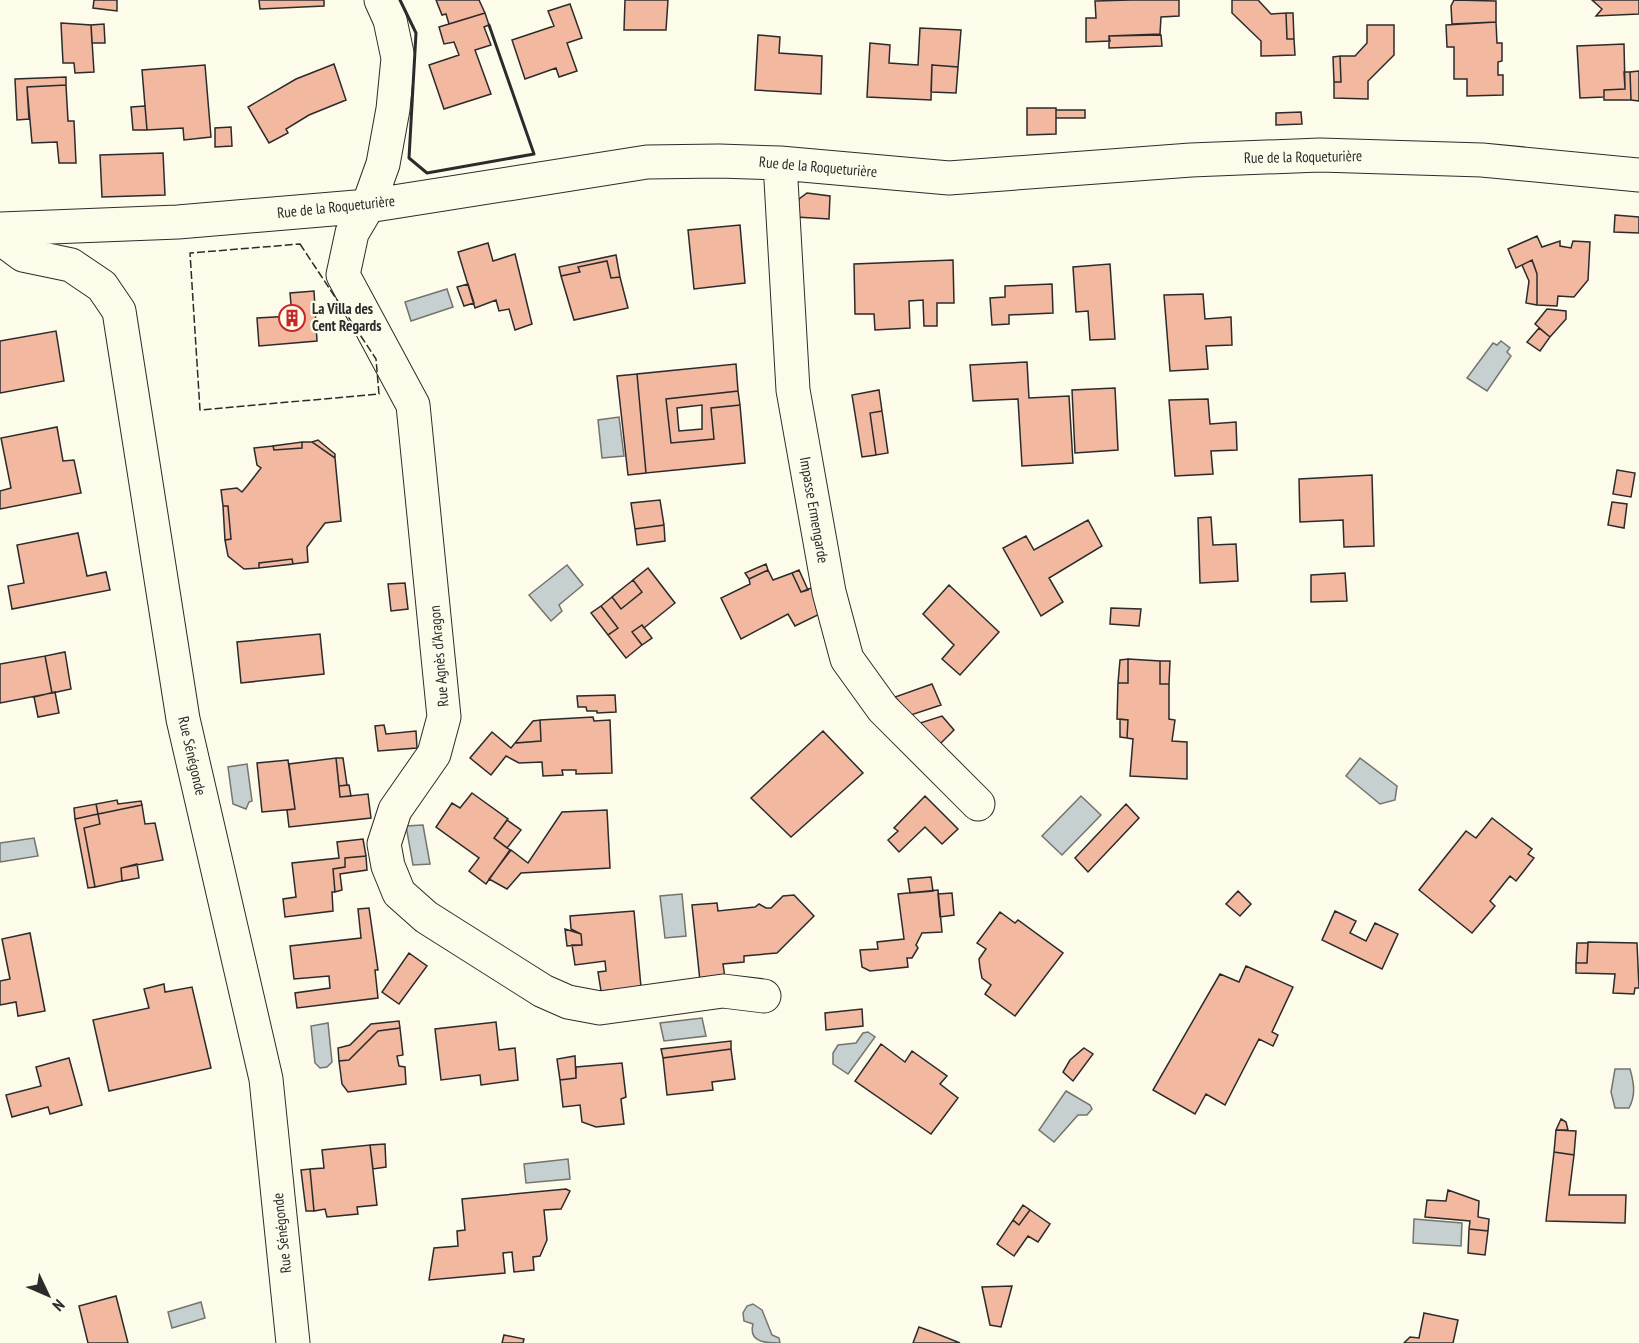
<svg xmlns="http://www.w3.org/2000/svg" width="1639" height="1343" font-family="'PT Sans Narrow',sans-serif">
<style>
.water{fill:#c7d0d0;stroke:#74746e;stroke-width:1.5}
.building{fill:#f2b8a0;stroke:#2b2b2b;stroke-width:1.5;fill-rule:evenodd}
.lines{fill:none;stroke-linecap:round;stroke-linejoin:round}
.minor-casing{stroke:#2b2b2b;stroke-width:35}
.minor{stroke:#fdfbea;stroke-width:33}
.fence{stroke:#2b2b2b;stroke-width:1.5;stroke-dasharray:8 3;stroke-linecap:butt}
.wall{stroke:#2b2b2b;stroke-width:3}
.labels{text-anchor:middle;stroke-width:4.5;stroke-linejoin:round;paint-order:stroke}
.street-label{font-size:15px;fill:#2b2b2b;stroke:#fdfbea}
.poi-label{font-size:15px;font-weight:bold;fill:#2b2b2b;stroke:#fdfbea;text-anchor:start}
</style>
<rect width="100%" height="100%" fill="#fdfbea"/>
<path class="water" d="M447 289 453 307 411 321 405 302Z
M1501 341 1510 348 1507 352 1511 356 1487 391 1467 378 1493 343 1497 345Z
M619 417 624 456 602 458 598 420Z
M567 565 583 585 559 605 562 611 551 621 529 595Z
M1360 758 1397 786 1395 800 1380 804 1346 776Z
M247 764 252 801 249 802 246 809 233 804 228 767Z
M1081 796 1101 815 1062 855 1042 836Z
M423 825 430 864 413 865 406 826Z
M34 838 38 856 0 862V843Z
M682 894 686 936 665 938 660 896Z
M702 1018 706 1036 664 1041 660 1023Z
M328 1023 332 1062 327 1067 320 1068 315 1063 311 1026Z
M868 1032 875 1037 848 1074 833 1064V1053L838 1045 856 1043 863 1033Z
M1615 1069H1630C1634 1083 1636 1095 1629 1108H1615L1611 1092Z
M1066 1091 1090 1105 1092 1109 1087 1115H1078L1054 1142 1039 1130Z
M568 1159 570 1179 526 1183 524 1164Z
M1414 1219 1462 1223 1461 1246 1413 1243Z
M201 1302 205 1318 172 1328 168 1312Z
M753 1304 762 1310 772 1335 779 1338 780 1343C767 1343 748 1343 753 1324L744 1321 743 1313 747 1306Z"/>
<path class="building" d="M94 0H117V11L93 8Z
M259 0H324V6L260 9Z
M436 0H479L485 13 449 24 446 14 442 15Z
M625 0H668L666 30H624Z
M1131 0H1179V16L1161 17 1160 34 1109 36 1110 41 1086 42V18H1096L1095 1Z
M1232 0H1258L1271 14 1286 13 1287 39H1294L1295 55 1261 56V41L1232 13Z
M1454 0 1496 1V22L1452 24 1451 6Z
M1592 0H1639V14L1596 16 1602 9Z
M570 4 582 38 567 43 577 71 559 77 556 68 525 79 512 40 554 26 548 11Z
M485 13 489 25 484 27 491 45 475 50 491 94 444 109 429 65 459 55 454 42 444 44 439 27Z
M1286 13H1293L1294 39H1287Z
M1496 22 1497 43H1502V61L1498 62V75H1503V95L1467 96V79H1454V47H1447L1446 25Z
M61 23 91 25 94 72 75 73 74 63H63Z
M104 24 105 43H92L91 25Z
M1367 25H1394V55L1368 81V99L1334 98V82H1341L1340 56H1355L1367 43Z
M920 28 961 30 958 67 932 65 931 100 867 97 870 43 890 45 889 63 918 65Z
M758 35 780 37 779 53 822 56 821 94 755 90Z
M1161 35 1162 46 1109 48V36Z
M1624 44 1625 89 1604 90V97L1580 98 1577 46Z
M1340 56 1341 82H1334L1333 57Z
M334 64 346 100 309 115 286 129 288 133 269 143 248 107 296 79Z
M205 65 211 137 184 140 183 128 147 130 142 70Z
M932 65 958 67 956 93 931 92Z
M1639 71V101L1631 100 1630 72Z
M1624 72H1630L1631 100H1604V90L1625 89Z
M66 77V85L27 87 29 119 17 120 15 79Z
M66 85 68 121H74L76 163H59L57 142 32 143 27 87Z
M145 106 147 130H133L131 107Z
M1027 108H1056V134L1027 135Z
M1056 110H1085V118H1056Z
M1301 112 1302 124 1276 125V113Z
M231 127 232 146 215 147V128Z
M163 153 165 195 102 197 100 155Z
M807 193 830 196 829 219 796 217 799 199Z
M1615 215 1639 217V233L1614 232Z
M740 225 745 283 694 289 688 230Z
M1537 236 1542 247 1560 241V246L1571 248 1573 241 1590 242 1588 280 1574 297 1558 296 1557 306 1537 305V274L1534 265 1532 260 1516 268 1508 249Z
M488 243 493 261 515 254 532 324 515 330 509 309 499 311 496 300 475 308 458 252Z
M616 255 620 277 611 278 607 261 578 267 580 272 561 276 559 267Z
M953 260 954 303H937V326H924L923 300 909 301 910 328 875 330 874 314H855L854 264Z
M1532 260 1537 274V305L1526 303 1529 281 1522 265Z
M607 261 611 278 620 277 628 308 574 320 561 276 580 272 578 267Z
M1110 264 1115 339 1090 340 1088 311 1076 312 1073 267Z
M468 284 474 303 464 306 457 287Z
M1052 284 1053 313 1009 315V324L992 325 990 298 1005 297V286Z
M314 291 317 341 259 346 257 318 292 316 290 293Z
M1203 294 1205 319 1231 317 1232 345 1206 346 1208 369 1170 371 1164 295Z
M1547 309 1566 311V319L1550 337 1535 324Z
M1539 328 1550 337 1540 351 1527 342Z
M56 331 64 381 0 393V341Z
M1027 362 1029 398 1069 396 1073 463 1022 466 1018 399 973 401 970 365Z
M736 364 738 391 666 399 671 443 714 439 711 408 740 405 745 463 646 473 637 374Z
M637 374 646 473 628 475 617 376Z
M1115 388 1118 450 1075 453 1072 390Z
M879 390 882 411 870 413 876 455 862 457 852 395Z
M738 391 740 405 711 408 714 439 671 443 666 399ZM702 405V429L679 431 677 408Z
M1208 399 1210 424 1236 422 1237 450 1211 451 1213 474 1175 476 1169 400Z
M882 411 888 453 876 455 870 413Z
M57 427 63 461 74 460 81 493 0 509V491L11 488 1 438Z
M318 440 335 454V458L312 442Z
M302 442H312L335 458 341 521 325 523 307 547 308 562 293 564 292 559 259 563V568L244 569 228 556 225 540 231 539 228 506H223L221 490 237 488 242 492 247 486 261 468 257 465 254 448 273 446 274 450 302 448Z
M302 442V448L274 450 273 446Z
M1617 470 1635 473 1631 497 1613 494Z
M1372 475 1374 546 1344 547 1343 520 1300 522 1299 479Z
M660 500 664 525 635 529 631 503Z
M1612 502 1627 504 1624 528 1608 525Z
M223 506H228L231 539 225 540Z
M1211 517 1213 545 1236 544 1238 581 1200 583 1198 518Z
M1088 520 1102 546 1049 578 1063 602 1041 616 1003 548 1026 536 1034 550Z
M664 525 665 541 637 545 635 529Z
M78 533 87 576 106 572 110 590 12 609 8 586 24 583 17 545Z
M292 559 293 564 259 568V563Z
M766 564 768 570 749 579 745 573Z
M648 568 675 603 644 628 642 625 632 632 642 645 626 658 608 635 618 628 601 606 612 597 621 609 642 592 633 580Z
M768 570 773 580 792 573 801 592 814 587 826 611 795 626 788 614 741 639 721 598 750 584 749 579Z
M799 570 808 590 801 592 792 573Z
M1345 573 1347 601 1311 602V575Z
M633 580 642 592 621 609 612 597Z
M405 583 408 609 391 611 388 584Z
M949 585 999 632 960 675 942 659 954 645 923 614Z
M601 606 618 628 608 635 591 613Z
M1111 608 1141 609 1139 626 1110 624Z
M642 625 652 638 642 645 632 632Z
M320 634 324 674 241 683 237 642Z
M65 652 71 689 52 693 45 656Z
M45 656 52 693 0 703V664Z
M1128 659V683H1118L1120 660Z
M1128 659 1160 661V684H1169V719L1175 720 1172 741 1187 742V779L1130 776 1133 739 1127 738 1128 720 1117 719 1118 683H1128Z
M1160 661H1170L1169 684H1160Z
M932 684 941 705 911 715 895 697Z
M55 692 59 713 38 717 34 697Z
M615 695 616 712 597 713V711H587L586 707H578L577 696Z
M942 716 954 730 940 744 920 723Z
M593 717 594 721 610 720 612 773 576 774V770H562L563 775 543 776 542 762 519 763 506 756 491 775 470 758 492 732 511 748 515 743 541 741 540 720Z
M1120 719 1128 720 1127 738 1120 737Z
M540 720 541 741 515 743 533 721Z
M384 725 386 734 416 731 417 748 378 751 375 726Z
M823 731 863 773 791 837 751 798Z
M336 758H343L347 785 339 786Z
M336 758 340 797 368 794 371 818 289 827 287 810 295 809 289 764Z
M288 760 295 809 262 812 257 763Z
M349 785 351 796 340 797 339 786Z
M472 793 508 819 494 838 510 850 486 884 469 871 479 858 436 827 452 803 460 808Z
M925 796 958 829 942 844 925 827 899 852 888 840 898 831 894 828Z
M117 800 118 804 141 801 142 805 98 814 96 804Z
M96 804 98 814 75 819 74 808Z
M1126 804 1139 818 1088 872 1075 858Z
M142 805 145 824 155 823 163 860 121 868 122 881 95 887 84 828 100 824 98 814Z
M607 810 610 868 521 873 507 889 489 879 511 850 528 863 562 812Z
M98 814 100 824 84 828 95 887 88 888 75 819Z
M1492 818 1532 849 1528 854 1534 858 1516 881 1510 876 1490 901 1495 906 1472 933 1419 890 1466 831 1476 838Z
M507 820 521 830 507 848 494 838Z
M363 839 366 856 345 858V867L333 869 335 892H332L333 911 285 917 283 899 296 897 292 863 339 858 337 842Z
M366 856 367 870 340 874 342 890 335 892 333 869 345 867V858Z
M137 864 139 878 122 881 121 868Z
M931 877 933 891 910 893 908 879Z
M938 890 942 932 922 933 916 945 918 948 912 958H907L908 967 870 971 862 967 860 950 878 949 877 942 904 939 898 894Z
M1238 891 1251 904 1240 916 1226 904Z
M952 893 954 915 940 917 938 894Z
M794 895 814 916 777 953 744 956V962L723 964 725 978 700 981 692 905 717 903 718 911 755 907 759 904 766 908H771L783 896Z
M369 908 378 970H375L378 998 297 1008 295 993 330 988 329 976 294 979 290 946 361 938 358 909Z
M634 911 641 987 601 991 598 972 606 971 605 961 575 965 572 945H582L581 934 571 929 570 916Z
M1335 911 1356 921 1350 933 1366 941 1375 923 1398 934 1382 969 1322 940Z
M1000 912 1015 923 1018 920 1063 953 1015 1016 985 994 991 985 982 978 980 968 979 959 986 949 977 943Z
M565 929 581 934 582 945 567 946Z
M30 933 45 1011 18 1016 16 1002 0 1005V981L10 979 2 939Z
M1588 942 1637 943 1639 988H1635L1634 994 1613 993 1615 974 1576 973V963H1587Z
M1577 943H1588L1587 963H1576Z
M409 953 427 966 399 1004 382 992Z
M1246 966 1293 987 1272 1032 1278 1035 1273 1046 1259 1039 1225 1105 1206 1094 1195 1114 1153 1090 1220 974 1239 982Z
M164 984 165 992 192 987 211 1068 109 1091 93 1020 149 1008 144 989Z
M862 1009 863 1026 826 1030 825 1013Z
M399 1021 400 1028 378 1031 349 1060 339 1061 338 1048 350 1045 371 1024Z
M496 1022 499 1050 515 1048 518 1080 481 1085 480 1075 441 1080 435 1029Z
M400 1028 403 1055 397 1056 399 1066 405 1067 406 1084 348 1092 342 1084 339 1061 349 1060 378 1031Z
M731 1041V1049L663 1058 661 1049Z
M881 1044 905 1062 912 1051 947 1076 940 1084 958 1098 931 1134 855 1081Z
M1084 1048 1093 1054 1073 1081 1063 1072 1070 1060Z
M731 1049 735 1079 712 1082 713 1090 667 1095 663 1058Z
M575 1056 576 1078 560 1080 557 1059Z
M69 1058 82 1105 50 1114 48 1107 12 1117 6 1095 41 1086 36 1067Z
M622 1063 626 1097 621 1099 624 1124 596 1127 582 1122 580 1105 563 1107 560 1080 576 1078V1067Z
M1561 1119 1566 1122 1568 1130H1556Z
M1556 1130 1576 1131 1574 1155 1554 1152Z
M385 1144 386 1167 373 1169 370 1145Z
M370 1145 377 1205 357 1207 358 1214 327 1217 325 1209 314 1211 310 1169 324 1168 322 1150Z
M1554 1152 1574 1155 1569 1195H1626L1625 1223 1546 1221Z
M310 1169 314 1211H306L301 1170Z
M566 1189 570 1191 561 1209 544 1210 547 1240 540 1256 533 1257 534 1270 514 1272 512 1252 503 1253 505 1273 429 1280 434 1248 458 1246 457 1231 465 1230 462 1199Z
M1448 1190 1479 1201 1478 1217 1489 1219 1488 1231 1469 1229 1470 1221 1425 1217 1427 1200 1446 1201Z
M1023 1205 1030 1210 1019 1225 1013 1220Z
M1030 1210 1050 1224 1038 1242 1028 1236 1014 1256 997 1244 1013 1220 1019 1225Z
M1469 1229 1488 1231 1485 1255 1468 1253Z
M1012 1286 1001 1327 990 1325 982 1287Z
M116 1296 128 1343H88L79 1306Z
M1424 1313 1458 1320 1453 1343H1404L1410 1337 1419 1338Z
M919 1327 930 1331 960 1343H913Z
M504 1335 524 1339 523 1343H502Z"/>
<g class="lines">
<defs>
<path id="minor" d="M381 0 390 20 398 58 393 109 383 164 368 206 352 233 343 275 413 405 444 717 434 754 395 810 384 844 388 866 399 893 426 917 543 991 568 1002 600 1008 723 991 764 996
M780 163 793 390 829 592 847 659 883 709 978 804
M0 229 178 222 368 206 647 162 719 161 780 163 949 178 1191 160 1320 155 1482 160 1639 175
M0 238 23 255 71 265 102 286 119 311 183 719 266 1079 293 1343"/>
</defs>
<use href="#minor" class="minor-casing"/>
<use href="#minor" class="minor"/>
<path class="fence" d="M300 244 376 359 379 394 200 410 190 253Z"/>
<path class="wall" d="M400 0 416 33 409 158 427 173 534 154 489 25"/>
</g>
<defs>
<symbol id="building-ring" viewBox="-11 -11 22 22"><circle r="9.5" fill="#fdfbea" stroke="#c62828" stroke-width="1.5"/><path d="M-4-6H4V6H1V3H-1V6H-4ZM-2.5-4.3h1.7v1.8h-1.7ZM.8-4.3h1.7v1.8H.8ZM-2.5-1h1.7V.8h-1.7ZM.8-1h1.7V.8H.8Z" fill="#c62828"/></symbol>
</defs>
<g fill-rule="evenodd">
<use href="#building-ring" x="277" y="303" width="30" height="30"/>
</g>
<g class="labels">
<g class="street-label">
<text transform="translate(1303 157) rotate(-1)" y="5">Rue de la Roqueturière</text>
<text transform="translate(818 167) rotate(5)" y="5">Rue de la Roqueturière</text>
<text transform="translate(336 207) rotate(-6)" y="5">Rue de la Roqueturière</text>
<text transform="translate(814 510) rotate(80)" y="5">Impasse Ermengarde</text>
<text transform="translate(439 656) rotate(-95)" y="5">Rue Agnès d'Aragon</text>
<text transform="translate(192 756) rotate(77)" y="5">Rue Sénégonde</text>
<text transform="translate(282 1233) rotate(-96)" y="5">Rue Sénégonde</text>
</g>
<g class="poi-label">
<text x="312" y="314">La Villa des<tspan x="312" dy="17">Cent Regards</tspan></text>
</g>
</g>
<g transform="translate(48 1295) rotate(134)" stroke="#fdfbea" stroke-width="4.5" paint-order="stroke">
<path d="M0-4.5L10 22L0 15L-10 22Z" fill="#2b2b2b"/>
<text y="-9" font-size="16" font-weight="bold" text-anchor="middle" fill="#2b2b2b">N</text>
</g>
</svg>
